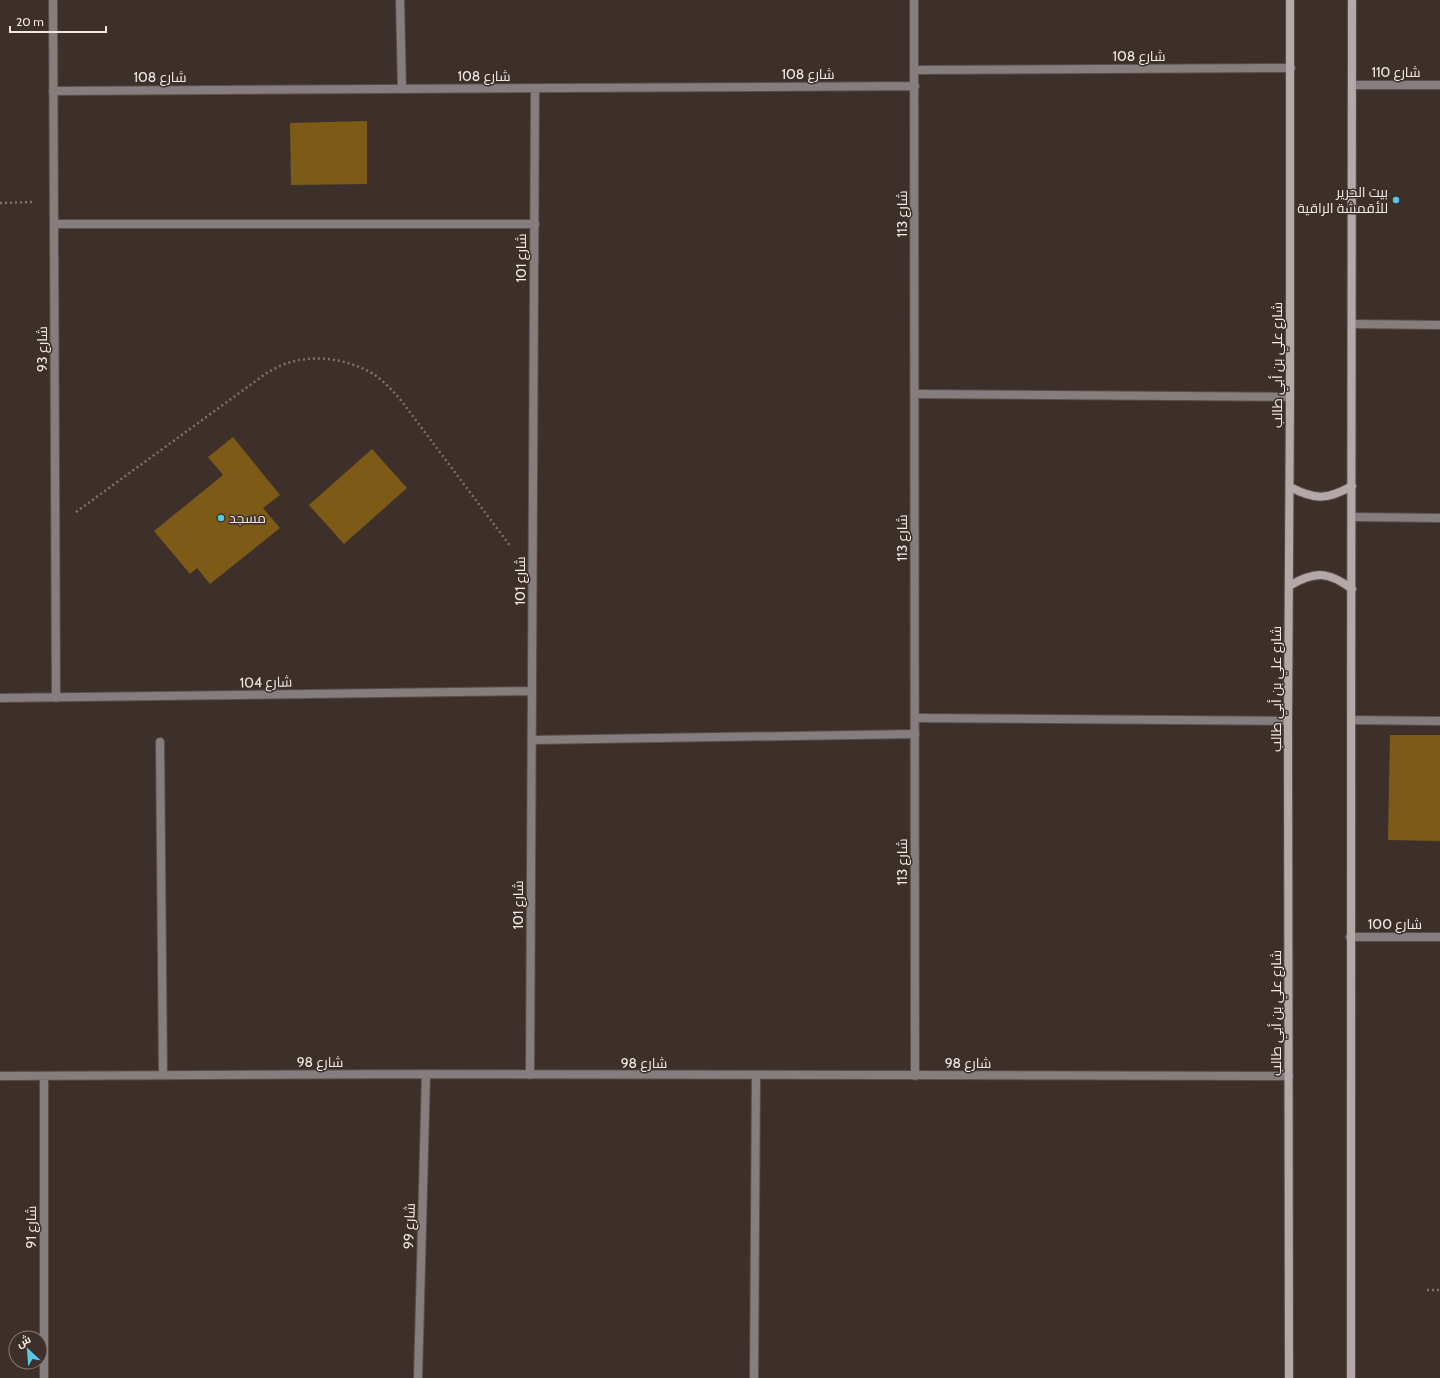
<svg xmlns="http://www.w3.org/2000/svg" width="1440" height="1378" font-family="Cabin,Cairo,sans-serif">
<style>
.building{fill:#7d5b17}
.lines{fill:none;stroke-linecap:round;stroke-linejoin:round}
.lane-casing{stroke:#5a4e48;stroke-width:10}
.street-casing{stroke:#5a4e48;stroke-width:10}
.secondary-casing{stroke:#5a4e48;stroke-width:10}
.path{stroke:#80746f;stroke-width:2.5;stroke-dasharray:2 3;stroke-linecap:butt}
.lane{stroke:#867e7e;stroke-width:8}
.street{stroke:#867e7e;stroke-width:8}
.secondary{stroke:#b5a8a8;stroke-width:8}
.poi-dot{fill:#57c9e2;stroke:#3d302a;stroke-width:1.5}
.labels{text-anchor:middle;stroke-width:3;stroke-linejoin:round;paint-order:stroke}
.street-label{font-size:14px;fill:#f2e9e5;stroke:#3d302a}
.poi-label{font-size:14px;fill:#f2e9e5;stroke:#3d302a;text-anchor:end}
</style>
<rect width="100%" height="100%" fill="#3d302a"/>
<path class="building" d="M367 121V184L291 185 290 123Z
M233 437 280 495 263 508 280 528 210 584 197 568 190 574 154 531 223 475 208 457Z
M372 449 407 488 344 544 309 505Z
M1390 735H1440V841L1388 840Z"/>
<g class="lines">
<defs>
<path id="lane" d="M400 0 402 89
M915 70 1291 68
M54 224H535
M1353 324 1440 325
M915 394 1290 397
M1352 517 1440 518
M915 718 1288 721
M1351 720 1440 721
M532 740 915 734
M160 742 163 1075
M754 1378 756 1076"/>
<path id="street" d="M53 0 56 698
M914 0 915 1076
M1352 85H1440
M53 91 915 86
M0 698 532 691
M1350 937H1440
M530 1075 535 88
M0 1076 426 1074 1289 1076
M44 1378V1076
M418 1378 426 1074"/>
<path id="secondary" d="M1290 487C1315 500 1327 500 1352 486
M1289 586C1315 571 1328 571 1352 589
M1289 1378 1288 721 1290 397V0
M1351 1378C1350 919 1352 459 1352 0"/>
</defs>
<use href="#lane" class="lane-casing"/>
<use href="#street" class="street-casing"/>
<use href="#secondary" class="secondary-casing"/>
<path class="path" d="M0 203 33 202
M76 512 268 372C274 369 281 365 288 363 314 354 346 359 370 372 382 379 391 389 400 399L511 547
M1427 1290H1440"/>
<use href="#lane" class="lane"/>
<use href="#street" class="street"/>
<use href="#secondary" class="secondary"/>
</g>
<g class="poi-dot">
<circle cx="1396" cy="200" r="4"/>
<circle cx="221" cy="518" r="4"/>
</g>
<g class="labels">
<g class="street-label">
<text x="1139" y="61">شارع 108</text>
<text x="1396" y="77">شارع 110</text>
<text x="808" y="79">شارع 108</text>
<text x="484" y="81">شارع 108</text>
<text x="160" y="82">شارع 108</text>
<text transform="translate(902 214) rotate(-90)" y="5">شارع 113</text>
<text transform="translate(521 258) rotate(-90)" y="5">شارع 101</text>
<text transform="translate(42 349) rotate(-90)" y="5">شارع 93</text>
<text transform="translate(1277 365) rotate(-90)" y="5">شارع علي بن أبي طالب</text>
<text transform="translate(902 538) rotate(-90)" y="5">شارع 113</text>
<text transform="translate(520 581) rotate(-90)" y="5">شارع 101</text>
<text transform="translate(266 682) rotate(-1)" y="5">شارع 104</text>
<text transform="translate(1276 689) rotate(-90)" y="5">شارع علي بن أبي طالب</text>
<text transform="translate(902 862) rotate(-90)" y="5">شارع 113</text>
<text transform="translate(518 905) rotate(-90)" y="5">شارع 101</text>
<text x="1395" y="929">شارع 100</text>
<text transform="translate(1276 1013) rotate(-90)" y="5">شارع علي بن أبي طالب</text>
<text x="320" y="1067">شارع 98</text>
<text x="644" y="1068">شارع 98</text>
<text x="968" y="1068">شارع 98</text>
<text transform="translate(409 1226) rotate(-88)" y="5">شارع 99</text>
<text transform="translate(31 1227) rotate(-90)" y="5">شارع 91</text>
</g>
<g class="poi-label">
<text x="1388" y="197">بيت الحرير<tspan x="1388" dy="16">للأقمشة الراقية</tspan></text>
<text x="229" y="523" text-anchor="start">مسجد</text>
</g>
</g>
<g transform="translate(28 1350) rotate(334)"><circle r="19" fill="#3d302a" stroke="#857a75"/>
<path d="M0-3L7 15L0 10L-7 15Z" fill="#57c9e2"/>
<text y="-6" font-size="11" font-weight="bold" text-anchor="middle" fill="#f2e9e5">ش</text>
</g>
<path d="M10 26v6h96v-6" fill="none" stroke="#f2e9e5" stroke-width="2"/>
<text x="16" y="26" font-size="12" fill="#f2e9e5" stroke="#3d302a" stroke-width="3" paint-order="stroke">20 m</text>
</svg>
